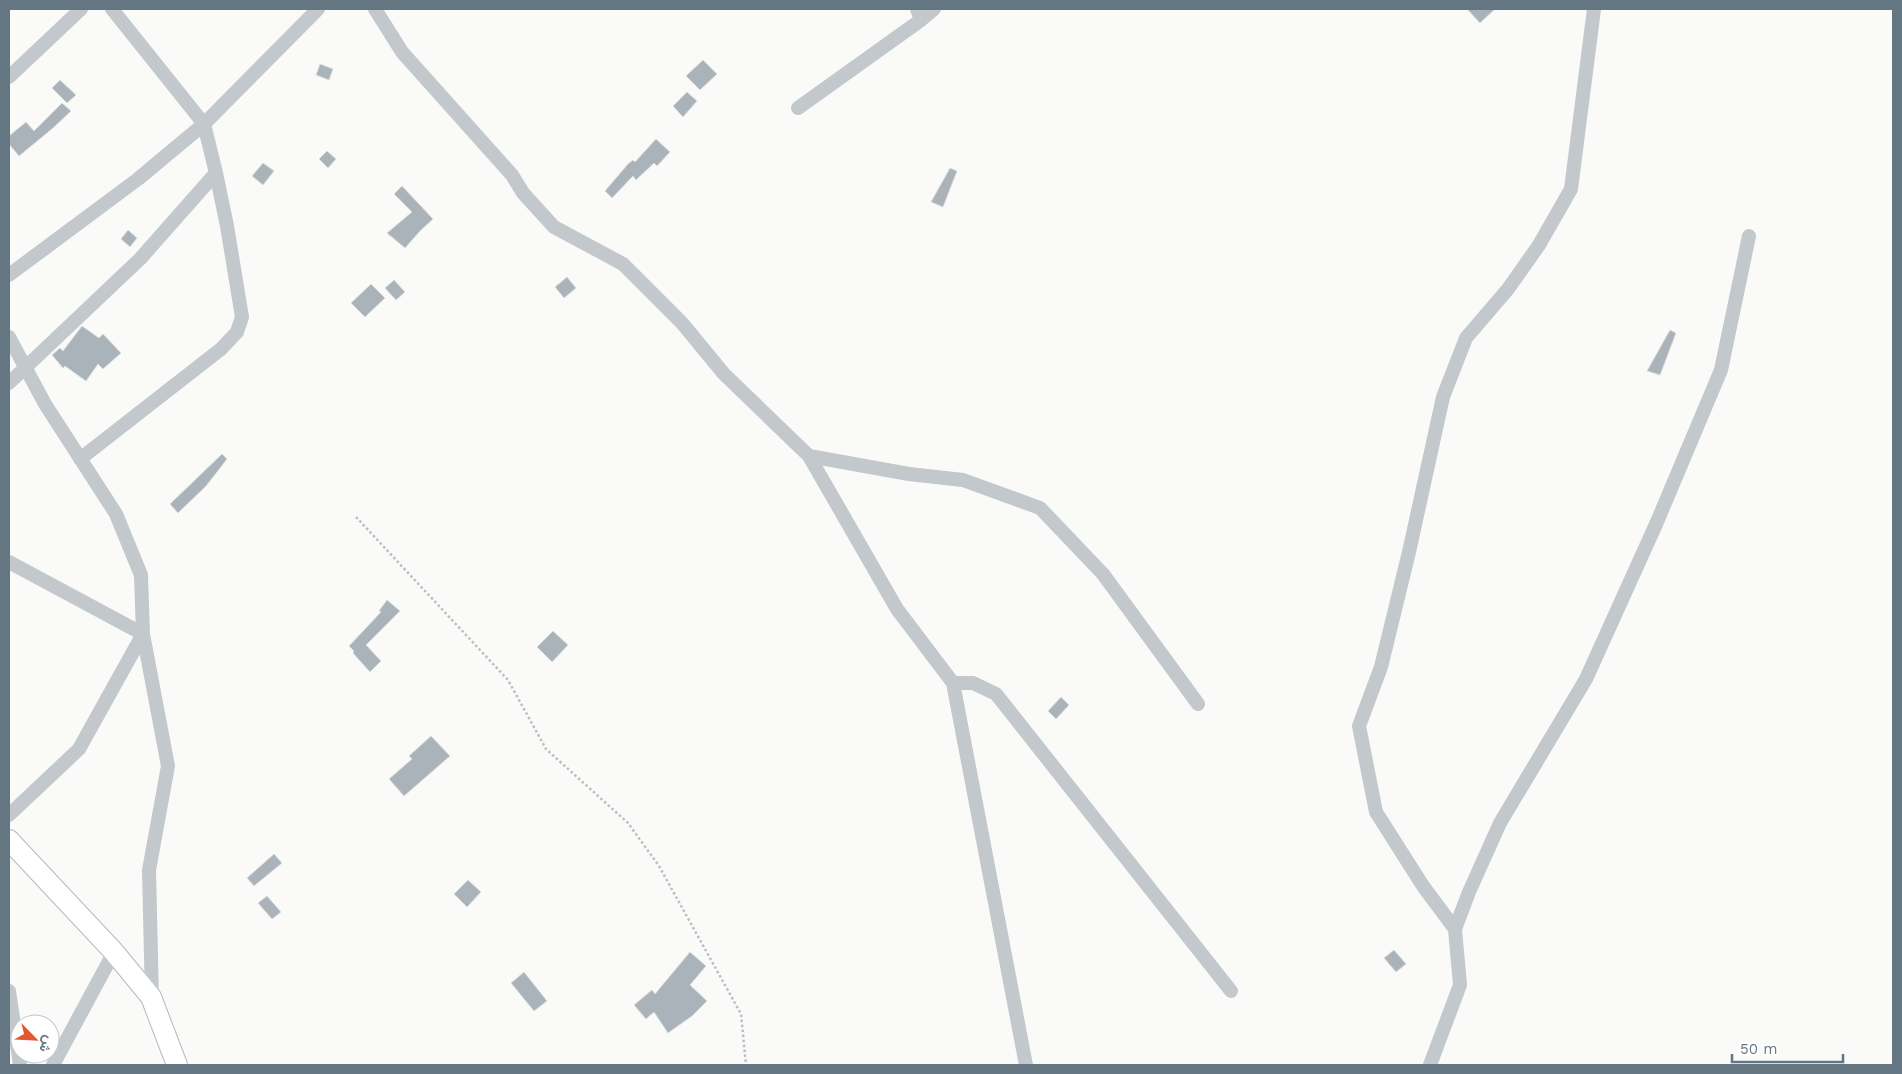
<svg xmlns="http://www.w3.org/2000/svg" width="1902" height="1074" font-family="'Work Sans',Vazirmatn,sans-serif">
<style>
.building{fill:#aab3b9;stroke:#dcdcda}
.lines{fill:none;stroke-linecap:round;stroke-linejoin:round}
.secondary-casing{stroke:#b3babf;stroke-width:22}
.path{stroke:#bbbfc2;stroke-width:2.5;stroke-dasharray:2.5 2.5;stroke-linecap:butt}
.street{stroke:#c3c8cc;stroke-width:14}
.secondary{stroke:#fff;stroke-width:20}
</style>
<rect width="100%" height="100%" fill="#fafaf8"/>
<path class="building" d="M1467 9H1495L1480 23Z
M703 60 717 74 700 90 686 76Z
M320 64 333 69 329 80 316 75Z
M60 80 76 95 67 103 52 88Z
M687 92 697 101 683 117 673 106Z
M62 103 71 111 53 128 19 156 9 144V136L26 122 34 131Z
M656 139 670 152 657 166 654 163 636 180 633 176 612 198 605 191 628 164 633 160 635 162Z
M327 151 336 159 328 168 319 159Z
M263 163 274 171 263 185 252 176Z
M950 168 957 171 943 207 931 202Z
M402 186 433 219 420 231 405 248 387 233 412 212 394 194Z
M128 230 137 238 130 247 121 239Z
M567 277 576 288 564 298 555 287Z
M394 280 405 292 396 300 385 288Z
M371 284 385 298 365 317 351 303Z
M82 326 99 338 103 334 121 353 103 369 98 364 86 381 65 366 63 368 52 355 60 348 63 351Z
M1670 330 1676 333 1660 375 1647 371Z
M222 454 227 459 206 486 178 513 170 504Z
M387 600 400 611 366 645 381 661 370 672 353 653 354 651 349 646 381 612 379 611Z
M553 631 568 645 552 662 537 647Z
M1061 697 1069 705 1056 719 1048 711Z
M431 736 450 756 404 796 389 779 412 759 409 756Z
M274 854 282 863 254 886 247 878Z
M468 880 481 892 467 907 454 894Z
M267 896 281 912 272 919 258 903Z
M1394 950 1406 964 1396 972 1384 958Z
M690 952 706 966 690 985 707 1001 692 1016 668 1033 654 1012 646 1019 634 1005 652 990 655 994Z
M524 972 547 1001 534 1011 511 983Z"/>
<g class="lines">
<defs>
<path id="secondary" d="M9 840 114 952 151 997 177 1065"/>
</defs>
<use href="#secondary" class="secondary-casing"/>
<path class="path" d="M356 517 508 680 546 749 628 823 659 866 741 1014 746 1065"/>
<path class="street" d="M375 9 402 52 512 175 523 193 554 227 623 264 682 323 724 374 809 456 909 474 963 480 1040 508 1103 574 1198 704
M921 20 934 9
M9 77 81 9
M798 108 921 20 917 9
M9 275 138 179 204 124 318 9
M9 337 45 404 116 514 141 575 143 634 168 766 149 870 152 1000
M9 383 140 259 216 173
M809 456 897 609 953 683 1026 1065
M80 459 221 349 237 332 242 317 227 226 216 173 204 124 112 9
M9 562 143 634 79 749 9 815
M953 683H973L996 694 1231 991
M1455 929 1423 886 1376 812 1359 726 1381 667 1409 552 1443 397 1466 338 1508 289 1539 245 1571 189 1594 9
M9 991 20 1065
M53 1065 114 952
M1430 1065 1460 985 1455 929 1469 892 1500 823 1586 679 1657 522 1721 370 1749 236"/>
<use href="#secondary" class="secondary"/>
</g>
<rect width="1902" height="1074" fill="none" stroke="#657683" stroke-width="20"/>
<g transform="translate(35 1039) rotate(114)"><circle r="24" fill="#ffffff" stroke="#c1c8cd"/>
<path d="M0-4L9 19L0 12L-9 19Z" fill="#e4572e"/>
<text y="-8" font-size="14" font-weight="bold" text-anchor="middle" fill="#657683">ش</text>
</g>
<path d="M1732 1054v8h111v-8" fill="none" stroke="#657683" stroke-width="2.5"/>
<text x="1740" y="1054" font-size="15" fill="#657683" stroke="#ffffff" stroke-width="4" paint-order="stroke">50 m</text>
</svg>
